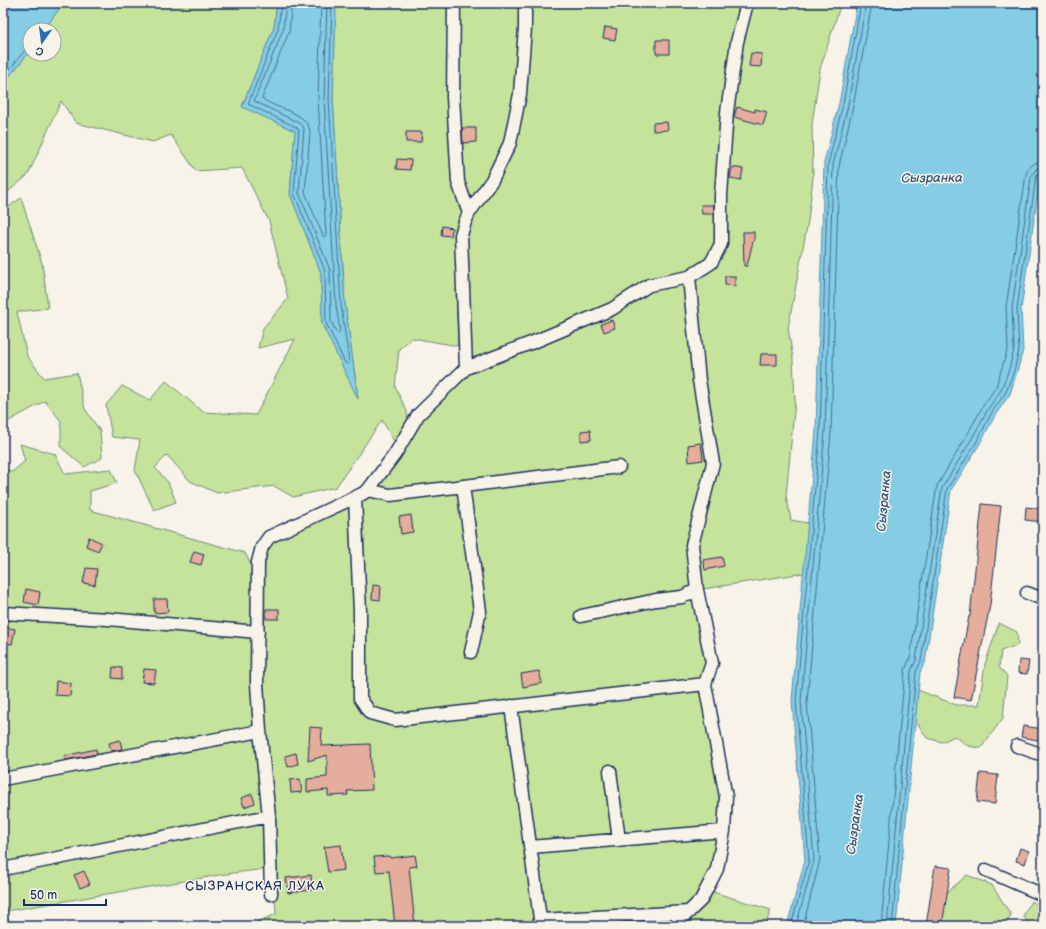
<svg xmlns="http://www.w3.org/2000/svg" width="1046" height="929" font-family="'Balsamiq Sans',sans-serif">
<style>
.green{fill:#c5e39a;stroke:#70897c;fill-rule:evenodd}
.water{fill:#84cde5;stroke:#5a8eaf}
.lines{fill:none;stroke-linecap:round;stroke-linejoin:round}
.shore{stroke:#456e94;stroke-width:1}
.building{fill:#e5ad9c;stroke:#1b2f5e}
.minor-casing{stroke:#1b2f5e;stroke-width:15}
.minor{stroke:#f7f3e8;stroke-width:12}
.labels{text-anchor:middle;stroke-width:3;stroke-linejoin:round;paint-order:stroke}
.water-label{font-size:13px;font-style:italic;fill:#355680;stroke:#f7f3e8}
.neighbourhood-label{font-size:13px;letter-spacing:1px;fill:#1b2f5e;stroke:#f7f3e8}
</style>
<rect width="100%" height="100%" fill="#f7f3e8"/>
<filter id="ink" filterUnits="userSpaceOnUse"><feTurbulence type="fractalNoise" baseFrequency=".025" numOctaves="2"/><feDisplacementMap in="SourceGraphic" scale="8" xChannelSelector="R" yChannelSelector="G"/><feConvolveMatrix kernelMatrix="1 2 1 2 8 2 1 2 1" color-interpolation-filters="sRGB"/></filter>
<g filter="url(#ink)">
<path class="green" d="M63 3H277L274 27 242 106 295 131 290 194 321 273 322 324 358 397 345 304 333 98 336 3H841L820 69 812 124 813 178 808 221 788 328 793 359 795 401 786 496 791 520 808 523 804 573 697 590 712 663 705 684 726 797 707 890 771 910 765 926H249V925L276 914 273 868 226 874 6 911 10 926H3V468L12 472 25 461 20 444 55 454 65 474 111 469 117 483 90 491V510L245 553 258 578 262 547 362 494 395 443 382 420 336 487 293 497 274 486 217 493 190 481 167 455 155 468 168 482 176 502 154 510 135 470 140 440 112 437 106 405 122 386 150 400 166 381 203 412 256 415 295 339 258 348 263 328 288 299 269 221 242 168 196 171 171 135 153 142 76 123 61 101 28 175 3 196V84L30 51V54H54V30H44ZM456 290 463 292 466 368 408 431 407 411 395 387 399 349 412 338 458 346Z
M21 198 42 263 48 308 17 312 27 356 44 378 77 373 85 409 100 431 102 458 84 467 61 447V421L45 401 9 421H3V211Z
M999 623 1017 632 1018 645 1001 651 999 667 1007 676 1003 718 981 748 968 746 955 736 942 742 927 738 915 720 918 690 956 705H979L985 664Z
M967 875 992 885 1011 915 1005 926H940L944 895Z
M1031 901 1043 907V926H1031L1023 916Z"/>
<path class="water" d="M3 3H63L44 30H30V51L3 84Z
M277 3H336L333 98 345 304 358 399 322 324 321 273 290 194 295 131 242 107 274 27Z
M857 3H1041L1043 5V174L1040 178 1021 309 1023 350 1017 372 1010 394 996 414 979 445 951 490 925 663 920 672 896 926H787L805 860 792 701 816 431 824 163 839 103Z"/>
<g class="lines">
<path class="shore" d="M281 3 278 29 248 104 296 127 299 130 294 193 325 271 326 323 345 363 347 364 349 362 341 305 329 99 332 3
M286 3 283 30 254 101 299 123 304 128 299 193 330 270 331 321 336 332 338 333 340 331 336 305 324 99 327 3
M292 3 289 32 262 98C275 110 309 111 310 133L305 192 323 236 324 237 326 235 318 99 321 3
M3 78 25 50 30 49
M791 926 809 860 796 701 820 431 828 164 843 104 861 3
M796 926 814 860 801 701 825 431 833 165 848 105 866 3
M803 926 820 860 807 701 831 432 839 166 853 106 872 3
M881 926 905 670 910 658 937 486 966 437 983 406 996 387 1008 348 1006 307 1026 175C1028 167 1034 162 1043 161
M887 926 911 671 916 660 942 488 971 440 988 409 1001 390 1009 369 1014 349 1012 308 1031 177 1036 169 1043 167
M892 926 916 672 921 661 947 489 976 443 992 412 1006 392 1014 371 1019 350 1017 309 1036 177 1039 173 1043 172"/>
</g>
<path class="building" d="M605 27 617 29 615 40 603 38Z
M656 40H669V54H656Z
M751 53 762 54 761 67 749 66Z
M737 107 755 112V109L767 112 763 125 734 117Z
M667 122 668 130 653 131V123Z
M462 128H476V142L463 143Z
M406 132H422L421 142H406Z
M397 159 411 160 410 170 396 169Z
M732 167 743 169 741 180 730 178Z
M701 205H714V214H702Z
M442 226 452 228 451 236 441 235Z
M743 232H754V241H753L747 266H744Z
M725 276H735V286L725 285Z
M612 320 615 328 604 332 601 324Z
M761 354H777V365H760Z
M590 430 591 440 581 441V431Z
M701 443 703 460 689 462 688 445Z
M982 504 1001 506 990 605 971 700 954 697 969 616H970Z
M1026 507 1043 509V522L1025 520Z
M411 515 413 532 401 534 399 517Z
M89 537 102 543 98 551 86 546Z
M194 551 204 554 201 565 190 562Z
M722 557 724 566 705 570 703 560Z
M86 568 97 569 95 585 83 583Z
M373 585 381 586 380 600 372 599Z
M26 589 40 592 38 605 24 602Z
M154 599H167L168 612 154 613Z
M266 609H279V619H266Z
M3 627 15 629 12 644 3 643Z
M1019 660 1029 661 1027 674 1018 673Z
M113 667 122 668V679L112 678Z
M144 669 156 670 154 683 142 682Z
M539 671 542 683 523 687 521 674Z
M56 681 71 683 70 696 55 695Z
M1023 726 1043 729V741L1021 737Z
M310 727 322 728 321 746 370 744 372 790 347 791 348 795 328 796V790L307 792V779L327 777V755L308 761Z
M120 740 122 749 111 751 109 743Z
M96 749 97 754 65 760 64 756Z
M296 753 298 764 288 767 285 756Z
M980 773 998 775 995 804 977 802Z
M300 779 302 792 291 793 290 780Z
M252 794 255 803 244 807 241 798Z
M341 845 344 870 328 872 324 847Z
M1020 848 1029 851 1025 864 1016 861Z
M415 855 417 866 409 867 415 926H395L389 871 376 872 374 857 389 856 390 858Z
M935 866 951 868 942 926H926Z
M84 871 90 884 80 888 74 875Z
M311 875 312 890 288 893 286 878Z"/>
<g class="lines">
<defs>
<path id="minor" d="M454 3 453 97 458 182 469 213
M466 368 536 341 612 309 649 285 689 277 711 263 721 244V195L727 112 737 42 747 3
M463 486 480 611 471 652
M368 490 390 495 619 467
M355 498 360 611V698L370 713 395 720 705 684
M1027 593 1043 599
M3 613 108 619 258 632
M581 616 656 600 682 597 697 590
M511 706 541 926
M1017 746 1043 755
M610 771 619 840
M3 779 260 731
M530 847 724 831
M3 869 269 816
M986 870 1043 895
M271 894 269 816 260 731 257 683 258 562 262 547 269 537 362 494 368 490 395 454 418 415 466 368 461 235 465 222 469 213 492 180 510 143 520 94 525 28V3
M540 920 689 912
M674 926 701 900 717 869 724 831 726 797 705 684 712 663 697 590 692 545 713 463 699 380 689 277"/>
</defs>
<use href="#minor" class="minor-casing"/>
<use href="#minor" class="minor"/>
</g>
</g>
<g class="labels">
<g class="water-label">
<text x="932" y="182">Сызранка</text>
<text transform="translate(883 501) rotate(-85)" y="5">Сызранка</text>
<text transform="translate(854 824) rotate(-82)" y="5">Сызранка</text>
</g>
<g class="neighbourhood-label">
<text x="255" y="890">СЫЗРАНСКАЯ ЛУКА</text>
</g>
</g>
<rect width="1046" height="929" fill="none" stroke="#f7f3e8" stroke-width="16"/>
<rect x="8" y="8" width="1030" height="913" fill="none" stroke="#1b2f5e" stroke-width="1.5" filter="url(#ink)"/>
<g transform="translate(42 42) rotate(194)"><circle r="19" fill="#f7f3e8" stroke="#9fa5b1"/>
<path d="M0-3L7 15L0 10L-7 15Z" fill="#1f6fb2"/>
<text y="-6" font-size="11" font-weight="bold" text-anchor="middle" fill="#1b2f5e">С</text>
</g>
<path d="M24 899v6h82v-6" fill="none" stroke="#1b2f5e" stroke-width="2"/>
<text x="30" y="899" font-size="12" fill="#1b2f5e" stroke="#f7f3e8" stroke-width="3" paint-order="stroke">50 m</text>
</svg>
